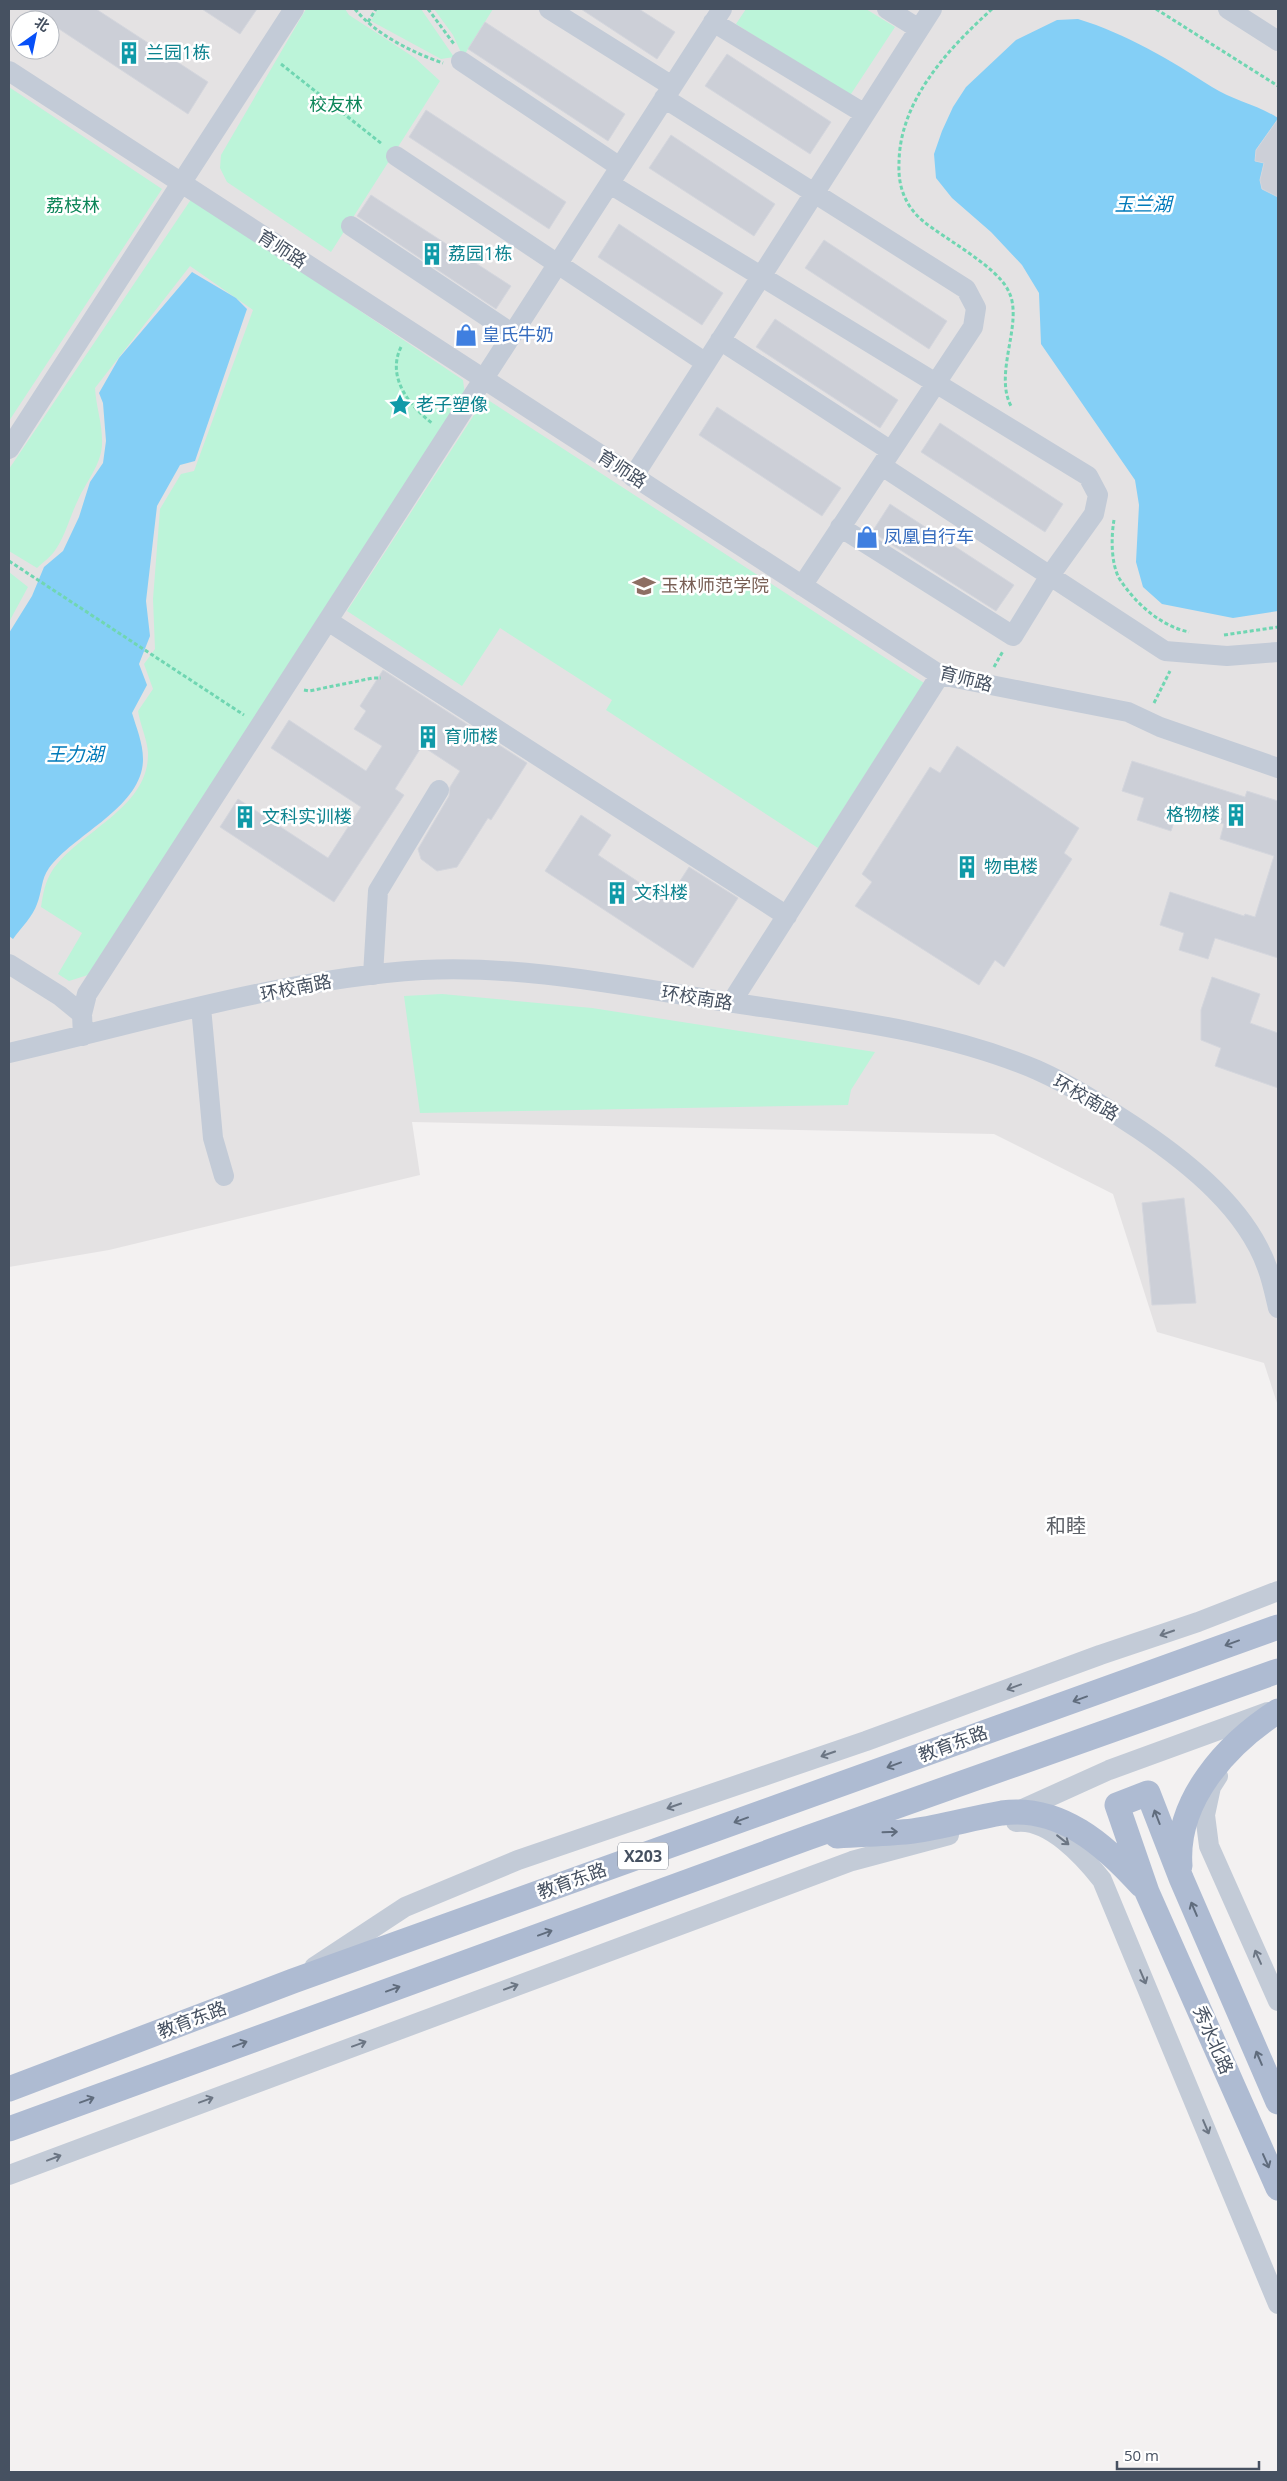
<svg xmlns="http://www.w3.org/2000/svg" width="1287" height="2481" font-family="'Open Sans','Noto Sans SC',sans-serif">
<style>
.education{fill:#e4e2e3;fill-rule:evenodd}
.green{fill:#bcf4d9}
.water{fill:#84cff6}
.building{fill:#cccfd7;stroke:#d4d6dd}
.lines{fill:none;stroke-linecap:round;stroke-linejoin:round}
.path{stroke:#70d6b2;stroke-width:3;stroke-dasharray:4 2.5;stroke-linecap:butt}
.minor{stroke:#c3cbd7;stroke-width:20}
.major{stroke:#aebbd2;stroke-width:25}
.oneway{stroke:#6c7684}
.oneway2{stroke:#606c7d}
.labels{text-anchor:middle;stroke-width:5;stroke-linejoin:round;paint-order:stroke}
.shield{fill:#fff;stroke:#7e8590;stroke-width:1}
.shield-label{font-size:16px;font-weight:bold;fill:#465161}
.culture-label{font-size:18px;fill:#0d838f;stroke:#fff;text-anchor:start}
.park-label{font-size:18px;fill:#0d8659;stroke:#fff}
.street-label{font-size:18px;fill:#465161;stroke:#fff}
.shop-label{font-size:18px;fill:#366cbe;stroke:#fff;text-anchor:start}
.education-label{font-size:18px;fill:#785e54;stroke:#fff;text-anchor:start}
.water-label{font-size:19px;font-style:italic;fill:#007aba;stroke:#fff}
.quarter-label{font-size:20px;fill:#5c6067;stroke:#fff}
</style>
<rect width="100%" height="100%" fill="#f3f1f1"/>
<path class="education" d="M9 9H1278V1406L1264 1363 1157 1332 1113 1194 994 1134 412 1122 420 1175 109 1250 9 1267ZM20 20H50V50H20Z"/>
<path class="green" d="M306 9H345L349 15 415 58 440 81 331 252 227 182 220 168 221 155Z
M378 9H421L454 57 441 59 371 21Z
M434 9H493L463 57 453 35Z
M746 9H866L895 27 849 97 736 24Z
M9 87 162 189 9 421Z
M192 198 463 380 465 395 88 975 69 981 58 974 82 933 41 907C43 894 45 882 52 871 79 831 150 808 148 752 147 739 140 724 138 711L153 689 144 664 155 649 153 599 160 509 181 474 194 471 253 310 190 266 95 388C96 407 103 425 102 445 101 465 86 482 78 500 70 516 66 534 56 549 52 556 43 562 37 568L9 551V469Z
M485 398 924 683 818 848 606 710 612 700 500 628 462 686 347 611Z
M9 572 28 587 9 622Z
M442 994 592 1008 875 1052 851 1090 848 1105 420 1113 404 996Z"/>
<path class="water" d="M1078 19C1127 34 1170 60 1212 87 1232 100 1258 105 1278 118V611L1233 618 1162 604 1143 587 1136 562 1139 505 1135 480 1041 344 1039 293 1022 265 991 232 952 198 936 178 934 154 942 131 953 107 966 87 1016 40 1057 20Z
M192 272 236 298 247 309 195 461 180 465 157 506 146 601 150 636 139 664 147 685 132 713C137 730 146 750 142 769 133 811 74 835 49 868 41 879 42 892 37 904 33 916 21 928 13 939L9 936V633L32 596 44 567 63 551 79 517 90 482 103 463 106 441 103 403 99 393 119 358Z"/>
<path class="building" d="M28 9H96L208 82 188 114 50 23V20H45Z
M202 9H257L240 34Z
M581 9H639L675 32 657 59Z
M485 22 625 114 608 141 468 49Z
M727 54 831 122 810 154 705 86Z
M426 110 566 202 549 229 409 137Z
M1278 119V197L1262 189 1260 180 1264 163 1255 161 1256 150Z
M671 135 775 204 754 236 649 168Z
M371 195 511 286 496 309 357 216Z
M619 224 723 293 702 325 598 257Z
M824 240 947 321 929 349 805 268Z
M775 319 898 400 880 428 756 347Z
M717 407 841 488 822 516 699 435Z
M940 423 1063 504 1045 532 921 452Z
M890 504 1014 585 996 611 872 532Z
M383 670 527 763 491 820 488 818 457 867 437 871 421 859 418 849 449 796 450 787 460 771 422 746 395 789 404 795 334 902 220 827 238 799 328 858 361 807 271 748 289 720 366 771 382 746 354 729 366 711 360 706Z
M957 746 1079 828 1064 853 1072 859 1004 967 995 960 979 985 855 906 872 882 862 874 930 767 940 773Z
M1132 761 1245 797 1247 791 1278 801V958L1215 938 1208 959 1179 950 1184 933 1160 925 1170 892 1244 916 1245 914 1255 917 1274 856 1220 839 1224 824 1178 810 1171 831 1137 820 1144 798 1122 791Z
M581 815 611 835 598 855 667 901 689 867 738 898 693 968 545 871Z
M1212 977 1260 994 1250 1023 1278 1033V1088L1215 1066 1221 1048 1201 1040V1010Z
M1184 1198 1196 1303 1152 1305 1142 1203Z"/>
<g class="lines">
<path class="path" d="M355 9C375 34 413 53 443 63
M428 9 454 44
M992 9C948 49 899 101 899 164 898 186 905 206 923 221 945 239 996 266 1008 290 1025 321 993 372 1011 406
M1156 9 1278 86
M368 22 376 9
M281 64 382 144
M401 347C386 378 410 406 433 424
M1114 520C1111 537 1111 563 1119 578 1134 602 1160 626 1189 632
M9 561 244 715
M1224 635 1278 627
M994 667 1003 651
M304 690 309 691 373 678H381
M1154 703 1170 671"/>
<path class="minor" d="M549 9 672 86
M887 9 919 29
M1228 9 1278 41
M713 22 865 114
M461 61 620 167
M9 71 940 675 1128 712 1160 727 1278 768
M664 98 966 289 976 308 973 327 802 586
M396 156 706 363
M610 184 1088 476 1098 495 1094 514 1051 574 1013 636 840 527
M351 226 513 334
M720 340 891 451
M9 449 294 9
M882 466 1165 651 1227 656 1278 652
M633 477 932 9
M328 621 787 916
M9 964 60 996 82 1014
M373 975 378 891 439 790
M731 1003 940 675
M201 1007 213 1138 224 1176
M83 1036 82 1014 87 994 722 9
M9 1053C144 1022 283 979 422 970 521 965 618 985 715 1000 822 1017 936 1027 1037 1070 1073 1086 1108 1109 1140 1130 1190 1164 1246 1209 1267 1267 1272 1280 1275 1295 1278 1308
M1218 1776 1211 1787 1205 1815 1209 1846 1278 2001
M1014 1813 1109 1770 1268 1712
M1016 1822C1049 1818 1084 1857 1102 1880L1278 2304
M314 1967 405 1907 518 1860 866 1741 1100 1655 1198 1622 1278 1591
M9 2175 852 1861 949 1835"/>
<path class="major" d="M837 1836C862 1834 888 1834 913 1831 943 1827 972 1818 1002 1813 1060 1805 1105 1845 1141 1885
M1180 1866C1175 1800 1227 1744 1278 1711
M9 2089 293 1981 1278 1627
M1278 2102 1181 1878 1148 1793 1117 1805 1147 1892 1278 2188
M9 2129 807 1838 1278 1671"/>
</g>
<defs><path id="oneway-shaft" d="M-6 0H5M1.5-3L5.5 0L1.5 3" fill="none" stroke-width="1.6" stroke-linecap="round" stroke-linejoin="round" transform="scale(1.25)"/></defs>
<g class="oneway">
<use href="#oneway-shaft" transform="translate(1167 1633) rotate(161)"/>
<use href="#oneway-shaft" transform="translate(1014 1687) rotate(160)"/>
<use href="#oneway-shaft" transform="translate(828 1754) rotate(161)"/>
<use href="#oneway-shaft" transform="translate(674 1806) rotate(161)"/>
<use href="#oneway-shaft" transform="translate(1063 1840) rotate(38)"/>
<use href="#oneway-shaft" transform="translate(1258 1957) rotate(-114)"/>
<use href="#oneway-shaft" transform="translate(1143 1977) rotate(67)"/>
<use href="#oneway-shaft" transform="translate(511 1987) rotate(-20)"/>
<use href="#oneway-shaft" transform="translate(359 2044) rotate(-20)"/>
<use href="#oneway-shaft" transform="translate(206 2100) rotate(-20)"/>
<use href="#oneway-shaft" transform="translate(1206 2127) rotate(67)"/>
<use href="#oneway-shaft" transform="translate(54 2158) rotate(-21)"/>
</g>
<g class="oneway2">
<use href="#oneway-shaft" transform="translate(1232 1643) rotate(160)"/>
<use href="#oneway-shaft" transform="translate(1080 1699) rotate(160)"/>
<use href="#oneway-shaft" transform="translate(894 1765) rotate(160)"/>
<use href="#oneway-shaft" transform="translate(1157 1817) rotate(-111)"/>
<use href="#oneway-shaft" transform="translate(741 1820) rotate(160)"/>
<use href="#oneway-shaft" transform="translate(890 1832) rotate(-2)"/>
<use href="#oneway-shaft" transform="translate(1194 1909) rotate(-113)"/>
<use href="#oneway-shaft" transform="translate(545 1933) rotate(-20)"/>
<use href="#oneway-shaft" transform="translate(393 1989) rotate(-20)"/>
<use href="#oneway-shaft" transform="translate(240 2044) rotate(-20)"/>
<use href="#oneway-shaft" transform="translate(1259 2058) rotate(-113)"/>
<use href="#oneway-shaft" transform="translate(87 2100) rotate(-20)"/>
<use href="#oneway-shaft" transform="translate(1266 2161) rotate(66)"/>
</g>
<defs>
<symbol id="building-bare" viewBox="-9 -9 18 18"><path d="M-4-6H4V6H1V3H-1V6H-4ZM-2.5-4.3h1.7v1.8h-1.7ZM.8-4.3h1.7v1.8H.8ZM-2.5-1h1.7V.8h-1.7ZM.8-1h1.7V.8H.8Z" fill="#0f9aa8" stroke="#fff" stroke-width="2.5" paint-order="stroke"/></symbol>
<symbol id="shop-bare" viewBox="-9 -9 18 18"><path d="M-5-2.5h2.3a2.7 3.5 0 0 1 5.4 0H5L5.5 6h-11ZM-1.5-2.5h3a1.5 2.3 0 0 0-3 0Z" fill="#3f7fe0" stroke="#fff" stroke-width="2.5" paint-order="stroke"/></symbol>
<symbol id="sight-bare" viewBox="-9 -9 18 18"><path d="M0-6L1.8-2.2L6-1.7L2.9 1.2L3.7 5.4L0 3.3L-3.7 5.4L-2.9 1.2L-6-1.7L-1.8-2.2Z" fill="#0f9aa8" stroke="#fff" stroke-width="2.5" paint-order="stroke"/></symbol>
<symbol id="university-bare" viewBox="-9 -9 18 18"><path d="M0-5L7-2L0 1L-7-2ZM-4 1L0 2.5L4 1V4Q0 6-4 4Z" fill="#8d6e63" stroke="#fff" stroke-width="2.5" paint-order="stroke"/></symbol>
</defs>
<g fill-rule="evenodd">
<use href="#building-bare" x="113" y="37" width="32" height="32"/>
<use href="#building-bare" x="416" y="238" width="32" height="32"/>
<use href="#shop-bare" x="450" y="319" width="32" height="32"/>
<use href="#sight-bare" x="384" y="389" width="32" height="32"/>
<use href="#shop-bare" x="851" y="521" width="32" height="32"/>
<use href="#university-bare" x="628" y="570" width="32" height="32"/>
<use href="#building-bare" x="412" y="721" width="32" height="32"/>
<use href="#building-bare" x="1220" y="799" width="32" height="32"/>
<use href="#building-bare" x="229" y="801" width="32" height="32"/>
<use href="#building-bare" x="951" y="851" width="32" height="32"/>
<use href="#building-bare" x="601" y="877" width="32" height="32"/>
</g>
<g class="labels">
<rect class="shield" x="618" y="1842.5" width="50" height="27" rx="4"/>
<g class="shield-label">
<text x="643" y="1862">X203</text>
</g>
<g class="culture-label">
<text x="146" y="59">兰园1栋</text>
<text x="448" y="260">荔园1栋</text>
<text x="416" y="411">老子塑像</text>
<text x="444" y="743">育师楼</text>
<text x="1220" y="821" text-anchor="end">格物楼</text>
<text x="262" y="823">文科实训楼</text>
<text x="984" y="873">物电楼</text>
<text x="634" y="899">文科楼</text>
</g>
<g class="park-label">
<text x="336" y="111">校友林</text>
<text x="73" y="212">荔枝林</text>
</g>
<g class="street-label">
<text transform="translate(282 249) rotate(33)" y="6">育师路</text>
<text transform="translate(622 469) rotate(33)" y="6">育师路</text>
<text transform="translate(966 679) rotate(14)" y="6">育师路</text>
<text transform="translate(296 988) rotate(-11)" y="6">环校南路</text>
<text transform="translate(697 998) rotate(9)" y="6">环校南路</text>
<text transform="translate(1086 1098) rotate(30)" y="6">环校南路</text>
<text transform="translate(953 1744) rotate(-20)" y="6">教育东路</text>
<text transform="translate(572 1881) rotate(-20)" y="6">教育东路</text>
<text transform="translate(192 2020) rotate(-21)" y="6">教育东路</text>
<text transform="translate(1213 2040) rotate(66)" y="6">秀水北路</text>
</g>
<g class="shop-label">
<text x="482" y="341">皇氏牛奶</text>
<text x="884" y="543">凤凰自行车</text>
</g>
<g class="education-label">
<text x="661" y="592">玉林师范学院</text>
</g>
<g class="water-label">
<text x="1143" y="211">玉兰湖</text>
<text x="75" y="761">王力湖</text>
</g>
<g class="quarter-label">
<text x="1066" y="1533">和睦</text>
</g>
</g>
<rect width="1287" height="2481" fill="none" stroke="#465161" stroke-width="20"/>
<g transform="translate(35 35) rotate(33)"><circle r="24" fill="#ffffff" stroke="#b5b9c0"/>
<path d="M0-4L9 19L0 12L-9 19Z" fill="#064ff8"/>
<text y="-8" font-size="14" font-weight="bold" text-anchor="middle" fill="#465161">北</text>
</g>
<path d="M1117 2461v8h142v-8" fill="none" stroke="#465161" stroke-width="2.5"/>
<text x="1124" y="2461" font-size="15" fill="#465161" stroke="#ffffff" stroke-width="4" paint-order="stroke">50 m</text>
</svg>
